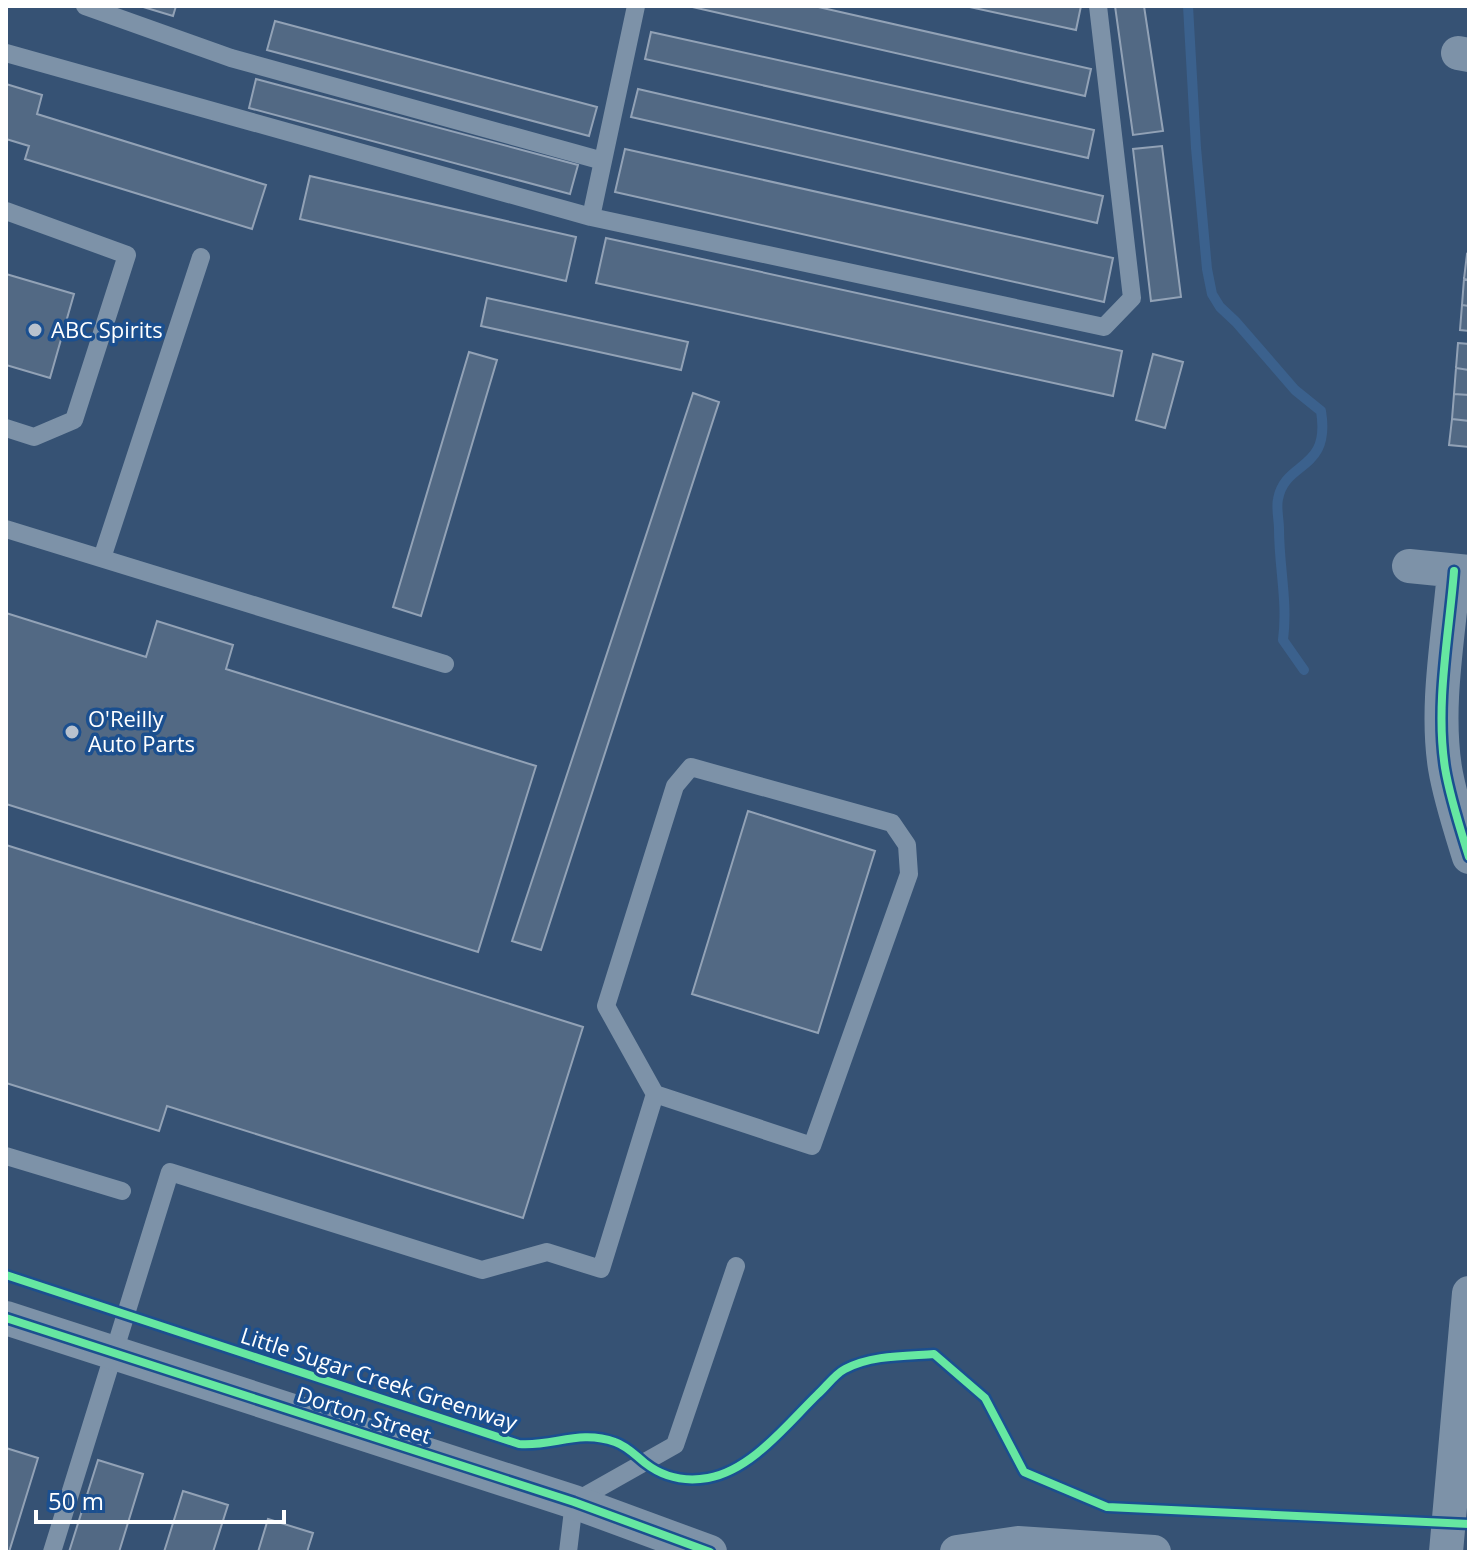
<svg xmlns="http://www.w3.org/2000/svg" width="1475" height="1558" font-family="'Open Sans',sans-serif">
<style>
.lines{fill:none;stroke-linecap:round;stroke-linejoin:round}
.stream{stroke:#3b618d;stroke-width:10}
.building{fill:#526984;stroke:#92a2b6;stroke-width:2}
.service{stroke:#7d92a8;stroke-width:18}
.minor{stroke:#7d92a8;stroke-width:34}
.cycleway-casing{stroke:#1b4f8f;stroke-width:13}
.cycleway{stroke:#66e7a1;stroke-width:8}
.poi-dot{fill:#b9c2ce;stroke:#1b4f8f;stroke-width:3}
.labels{text-anchor:middle;stroke-width:7;stroke-linejoin:round;paint-order:stroke}
.poi-label{font-size:22px;fill:#fff;stroke:#1b4f8f;text-anchor:start}
.street-label{font-size:22px;fill:#fff;stroke:#1b4f8f}
</style>
<rect width="100%" height="100%" fill="#365274"/>
<g class="lines">
<path class="stream" d="M1188 6 1196 148 1207 269 1212 294 1220 307 1236 322 1295 390 1321 411C1331 472 1285 460 1278 499 1276 508 1279 520 1279 529 1279 567 1288 602 1283 640L1304 670"/>
</g>
<path class="building" d="M140 6H176L173 16Z
M688 6H814L1091 69 1085 96Z
M965 6H1081L1076 30Z
M1115 6H1144L1163 131 1133 135Z
M275 21 597 107 589 136 267 50Z
M651 32 1094 130 1088 158 645 59Z
M256 79 578 165 570 194 249 108Z
M6 84 42 95 37 114 266 185 252 229 25 159 29 146 6 139Z
M638 89 1103 196 1097 223 631 117Z
M1162 146 1181 297 1151 301 1133 149Z
M625 149 1113 258 1104 302 615 192Z
M310 176 576 237 566 281 300 219Z
M606 238 1122 351 1113 396 596 283Z
M1467 254 1469 255V280L1464 279Z
M6 274 74 294 50 378 6 365Z
M1464 279 1469 280V306L1462 305Z
M487 298 688 342 681 370 481 326Z
M1462 305 1469 306V331L1460 330Z
M1458 343 1469 344V370L1456 368Z
M469 352 497 360 421 616 393 607Z
M1153 354 1183 362 1165 428 1136 420Z
M1456 368 1469 370V395L1454 394Z
M693 393 719 402 541 950 512 941Z
M1454 394 1469 395V421L1452 419Z
M1452 419 1469 421V447L1449 445Z
M6 613 146 657 157 621 233 645 226 669 536 766 478 952 6 804Z
M748 811 875 851 818 1033 692 994Z
M6 845 583 1027 523 1218 167 1106 159 1131 6 1083Z
M6 1448 38 1458 9 1552H6Z
M98 1460 143 1474 119 1552H69Z
M183 1491 228 1505 213 1552H164Z
M268 1519 313 1533 307 1552H258Z"/>
<g class="lines">
<path class="service" d="M85 6 231 58 603 161
M6 53 591 217 1104 327 1132 298 1098 6
M6 211 127 255 74 420 34 437 6 428
M591 217 636 6
M6 529 445 664
M102 558 201 257
M6 1156 122 1191
M52 1552 170 1172 482 1270 547 1252 601 1269 655 1094 606 1006 675 786 691 767 892 823 907 845 909 874 812 1146 655 1094
M568 1552 574 1502 675 1445 736 1266"/>
<path class="minor" d="M1458 53 1469 55
M1409 566 1469 572
M1454 571C1449 635 1435 704 1445 768 1450 798 1460 828 1469 857
M6 1318 574 1502 710 1552
M957 1552 1018 1543 1154 1552
M1446 1552 1469 1293"/>
<defs>
<path id="cycleway" d="M1454 571C1449 635 1435 704 1445 768 1450 798 1460 828 1469 857
M6 1275 519 1444C553 1447 579 1429 615 1442 627 1446 635 1455 645 1463 663 1477 685 1482 708 1478 752 1470 787 1424 818 1394 826 1387 835 1374 845 1369 871 1355 906 1356 934 1354L985 1398 1024 1472 1107 1507 1469 1524
M6 1318 574 1502 710 1552"/>
</defs>
<use href="#cycleway" class="cycleway-casing"/>
<use href="#cycleway" class="cycleway"/>
</g>
<g class="poi-dot">
<circle cx="35" cy="330" r="8"/>
<circle cx="72" cy="732" r="8"/>
</g>
<g class="labels">
<g class="poi-label">
<text x="51" y="338">ABC Spirits</text>
<text x="88" y="727">O'Reilly<tspan x="88" dy="25">Auto Parts</tspan></text>
</g>
<g class="street-label">
<text transform="translate(379 1379) rotate(18)" y="8">Little Sugar Creek Greenway</text>
<text transform="translate(364 1415) rotate(18)" y="8">Dorton Street</text>
</g>
</g>
<rect width="1475" height="1558" fill="none" stroke="#ffffff" stroke-width="16"/>
<path d="M36 1510v12h248v-12" fill="none" stroke="#ffffff" stroke-width="4"/>
<text x="48" y="1510" font-size="24" fill="#ffffff" stroke="#1b4f8f" stroke-width="6" paint-order="stroke">50 m</text>
</svg>
